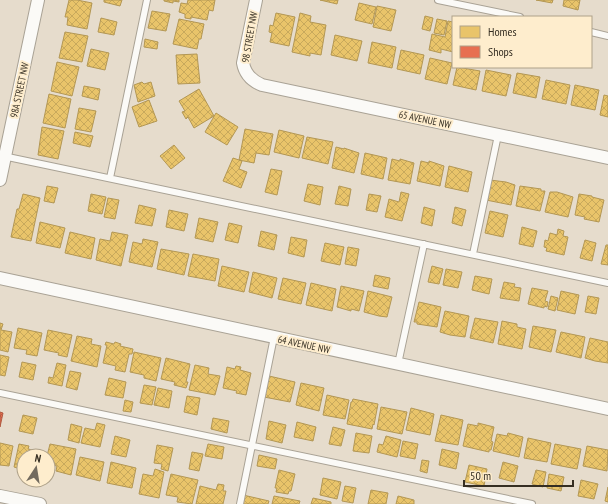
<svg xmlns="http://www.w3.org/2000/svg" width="608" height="504" font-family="'PT Sans Narrow',sans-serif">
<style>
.homes{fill:url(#homes-cross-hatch);stroke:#b39754}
.shops{fill:url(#shops-cross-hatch);stroke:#b25c43}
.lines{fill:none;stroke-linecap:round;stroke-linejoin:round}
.lane-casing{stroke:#a9a295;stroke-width:8}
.street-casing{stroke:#a9a295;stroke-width:14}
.lane{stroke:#fbfaf7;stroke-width:6}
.street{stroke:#fbfaf7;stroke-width:12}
.labels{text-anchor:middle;stroke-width:4;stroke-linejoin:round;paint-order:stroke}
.street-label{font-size:10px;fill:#352e22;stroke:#feedcd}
</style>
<defs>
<pattern id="homes-cross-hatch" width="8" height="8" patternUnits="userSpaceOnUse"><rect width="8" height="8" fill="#e9c46a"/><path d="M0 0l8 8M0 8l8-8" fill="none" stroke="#c8a95c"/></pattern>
<pattern id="shops-cross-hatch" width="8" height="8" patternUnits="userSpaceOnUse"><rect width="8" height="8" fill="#e76f51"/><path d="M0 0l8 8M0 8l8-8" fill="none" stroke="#bc5c43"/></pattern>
</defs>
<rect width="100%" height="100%" fill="#e6dccc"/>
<path class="homes" d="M69 0H77L92 3 87 29 67 25 68 17H65Z
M104 0H122L120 6 104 2Z
M164 0H179V2L173 1V3L164 1Z
M188 0H215L213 11 209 10 207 20 191 17V19L185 18V14L179 12 181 3 187 4Z
M320 0H338L337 4Z
M536 0H553L552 3Z
M564 0H580L578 10 563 6Z
M359 3 376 7 372 24 355 20Z
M377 6 396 10 391 31 373 27Z
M152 11 170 14 166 31 148 28Z
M276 13 295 17 289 46 270 42 272 33 269 32 270 25 273 26Z
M300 13 311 16 310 22 326 25 321 55 310 53V56L292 52Z
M425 16 433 18 430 31 422 29Z
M101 18 117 22 114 35 98 32Z
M179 19 204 24 201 39H199L197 49 173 44Z
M437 19 447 21 444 35 434 33Z
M448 21 453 22V52L441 49V53L429 50 432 34 445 37Z
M65 32 88 36 82 62 59 58Z
M335 35 362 41 357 61 331 55Z
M145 39 158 42 157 49 144 47Z
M372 42 396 47 392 68 368 63Z
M91 49 109 53 105 70 87 66Z
M401 50 424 55 420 74 397 69Z
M197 54 200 83 178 84 176 55Z
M430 58 452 63 447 84 425 79Z
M57 62 79 67 72 96 51 91Z
M457 67 480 71 476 90 453 85Z
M486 70 511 75 506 96 482 91Z
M517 73 540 77 536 98 513 93Z
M546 80 570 85 566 104 542 99Z
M142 82 144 84 151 82 155 96 138 102 134 85Z
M575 85 599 90 595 110 571 105Z
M84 86 100 89 98 100 82 96Z
M199 89 214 116 194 128 188 117 186 119 182 112 185 111 179 101Z
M49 94 71 99 65 128 43 123Z
M604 95 608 96V117L600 115Z
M149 100 157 121 139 127 132 107Z
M79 108 96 111 91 132 75 129Z
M216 113 238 127 227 145 205 132Z
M42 127 64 131 58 159 38 155Z
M245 129 273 134 269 155 256 153 254 163 239 160Z
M279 130 304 136 299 158 274 152Z
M75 132 93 136 90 147 73 143Z
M307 137 333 142 328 164 302 158Z
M174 145 185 158 171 169 160 156Z
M336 147 344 149V148L359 153 354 173 332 168Z
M365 153 387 158 383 179 361 174Z
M233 158 242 161 239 169 247 172 241 188 223 181Z
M392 159 400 161V159L414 163 410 184 388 180Z
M421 161 429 163V161L444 166 440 186 417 181Z
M449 166 472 172 468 192 445 187Z
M271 169 282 171 277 195 265 192Z
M490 180 506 182 515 185 511 205 486 200Z
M308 184 323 187 320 205 304 201Z
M47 186 58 188 54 203 44 201Z
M339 186 351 189 348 206 335 204Z
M520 186 541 189V191H545L540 211 516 206Z
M401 192 409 194 402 221 385 217 389 199 399 202Z
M550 192H557L573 197 568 217 545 212Z
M23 194 40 198 31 241 11 237 17 209H19Z
M91 194 106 197 102 214 88 211Z
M369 194 381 196 377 212 366 210Z
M579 194 592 196V197L604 200 599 222 584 219 585 217 575 215Z
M108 198 119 200 115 219 104 217Z
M139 205 156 209 152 226 135 223Z
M424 207 435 210 432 226 421 223Z
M455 207 466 210 462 226 452 223Z
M169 210 188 214 184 231 166 227Z
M490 211 508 215 503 237 485 233Z
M199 218 218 222 213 242 195 238Z
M40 222 65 228 60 248 36 243Z
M229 223 242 226 238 243 225 240Z
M522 227 537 231 533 247 519 244Z
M558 229 564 231 563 236 568 237 564 255 546 251 547 248 544 247 545 240 548 241 550 233 557 235Z
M261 231 277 235 274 250 258 246Z
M70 232 95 238 91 259 65 253Z
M112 232 128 235 121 266 96 260 100 239 110 241Z
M291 237 307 240 304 257 288 253Z
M143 239 158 242 152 267 129 262 133 242 142 244Z
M585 240 596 243 592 261 580 258Z
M325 243 344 247 340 265 321 261Z
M606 245H608V265L601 264Z
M348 247 359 249 356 266 345 264Z
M161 249 189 254 184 275 157 269Z
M193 254 219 259 215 281 188 276Z
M222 266 249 272 244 292 218 286Z
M432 266 443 269 439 284 428 282Z
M446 269 462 272 458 288 443 285Z
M253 272 277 278 272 298 249 292Z
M375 275 390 278 388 289 373 286Z
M475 276 492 279 489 294 472 290Z
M283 278 306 283 301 304 278 299Z
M504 282 515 284 514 287 521 288 519 301 500 298Z
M311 283 336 289 332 311 306 305Z
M341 286 364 291 359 311 351 309V311L337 307Z
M532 288 548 291 545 301 548 302 547 307 544 306V308L528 304Z
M368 291 392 297 387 317 379 316 364 312Z
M561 291 579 295 575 314 557 310Z
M551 296 558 298 555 311 548 309Z
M588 296 599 298 596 314 585 312Z
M419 302 441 307 437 327 417 324V322H414Z
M445 311 469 316 465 337 450 335 440 332Z
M475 318 498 322 493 343 470 338Z
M502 321 517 324V327L526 329 522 349 498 344Z
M0 323 3 324 1 330 12 332 8 352 0 350Z
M533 326 556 330 551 352 529 347Z
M18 328 42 333 37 356 26 354 27 350 14 348Z
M48 330 72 335 67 357 58 355 59 353 44 350Z
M561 332 585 337 581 358 556 352Z
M77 336 92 339 91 344 101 346 97 367 71 361Z
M590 338 608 342V363L595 361 585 358Z
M106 342 114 344 115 342 121 344 120 346 133 349 132 354H129L125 372 115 370 116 366 103 363 107 345H105Z
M134 352 161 358 156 381 144 378V375L130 372Z
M0 355 9 357 5 376 0 375Z
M166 358 190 364 186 382H188L186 388 174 385 175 382 161 379Z
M22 362 36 365 33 380 19 377Z
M57 363 66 365 62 386 48 383 49 377 53 378Z
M195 365 209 368 208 374 220 376 215 395 189 390Z
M236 366 241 367 240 370 251 373 246 395 236 393 237 391 223 388 227 367 235 369Z
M70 371 81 373 77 390 66 387Z
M269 376 295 382 290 402 264 397Z
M109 378 126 382 123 398 105 395Z
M301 383 324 388 319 411 296 405Z
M144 385 156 387 152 405 140 403Z
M158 388 172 391 169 408 154 405Z
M327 395 349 400 345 419 323 415Z
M187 396 200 398 197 415 184 412Z
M353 399 378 404 374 425 373 424 372 429 347 424 351 402H352Z
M125 400 133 402 131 412 123 411Z
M381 407 407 412 402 434 377 429Z
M411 408 434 414 430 435 406 430Z
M23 415 37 418 33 434 19 431Z
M441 415 463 420 458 445 435 441Z
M213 418 229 421 227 433 211 429Z
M269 421 286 425 282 443 266 439Z
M297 422 316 427 313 441 294 437Z
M97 423 105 425 100 447 81 443 85 428 95 430Z
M478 423 494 427 491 441 493 442 491 450H489V452L463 446 468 424 478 426Z
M71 424 82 427 79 443 68 440Z
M333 427 345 430 341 446 329 444Z
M356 433 372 436 369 453 353 451Z
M508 433 523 437 519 457 493 451 497 434 507 436Z
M115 436 130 440 126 457 111 454Z
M386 436 401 440 397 457 377 452 379 444 383 445Z
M528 438 551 443 547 462 524 458Z
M403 441 418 444 415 459 400 456Z
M0 443 13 446 9 466 0 465Z
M19 444 29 446 28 449 42 452 41 456H24V470L14 467Z
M50 444 76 449 71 475 56 471 57 466 48 464 47 456Z
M208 444 224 447 222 459 205 456Z
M555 444 581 449 577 469 551 464Z
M157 445 173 448 168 471 161 469 162 464 154 463Z
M587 446 608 450 607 471 583 466Z
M442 449 459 453 456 469 439 465Z
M192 452 203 454 199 471 189 469Z
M259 455 277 459 275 469 257 466Z
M80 457 104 462 100 481 76 475Z
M422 460 429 461 427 473 420 471Z
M111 462 136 468 132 488 107 483Z
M503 462 518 466 514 482 499 478Z
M469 465 487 469 484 486 465 482Z
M155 469 164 472 159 498 139 494 143 474 153 476Z
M279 470 295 474 291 491H289L288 494 276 492 277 488H275Z
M536 470 546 472 543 487 532 484Z
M171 474 198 480 192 504 177 502 178 497 166 495Z
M549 474 564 477 561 491 547 488Z
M323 478 341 482 337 499 320 495Z
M581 480 598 484 594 499 578 496Z
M218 484 224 485 223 491H226L223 504H196L200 486 216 490Z
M345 486 356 488 353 503 342 501Z
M608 487V502L605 501Z
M371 490 388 493 386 504H368Z
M243 495 269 501 268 504H241Z
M274 496 300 501 299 504H272Z
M398 496 414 500V504H396Z
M313 498 331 502V504H311Z"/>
<path class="shops" d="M0 412 3 413 0 427Z"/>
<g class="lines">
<defs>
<path id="lane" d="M438 0 520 17
M591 32 608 36
M3 156 608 283
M110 178 147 0
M473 254 498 135
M398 364 424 244
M0 393 532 504
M240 504 274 337"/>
<path id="street" d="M256 0 243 63C245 74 252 81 262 85L608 158
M0 180 38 0
M0 278 608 409
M0 496 40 504"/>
</defs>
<use href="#lane" class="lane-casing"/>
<use href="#street" class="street-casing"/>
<use href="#lane" class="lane"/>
<use href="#street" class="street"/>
</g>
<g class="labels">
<g class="street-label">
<text transform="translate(249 37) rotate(-80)" y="4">98 STREET NW</text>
<text transform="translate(19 90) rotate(-78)" y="4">98A STREET NW</text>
<text transform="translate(425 119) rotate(12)" y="4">65 AVENUE NW</text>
<text transform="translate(304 344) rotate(12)" y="4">64 AVENUE NW</text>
</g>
</g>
<rect x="452" y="16" width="140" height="52" fill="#feedcd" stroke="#aea189"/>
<rect x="460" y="26" width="20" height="12" fill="#e9c46a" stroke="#aea189"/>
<text x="488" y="36" font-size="12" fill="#352e22">Homes</text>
<rect x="460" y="46" width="20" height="12" fill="#e76f51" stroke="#aea189"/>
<text x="488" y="56" font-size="12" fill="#352e22">Shops</text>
<g transform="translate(36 468) rotate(12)"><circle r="19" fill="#feedcd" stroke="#aea189"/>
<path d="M0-3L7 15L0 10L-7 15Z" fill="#736b5e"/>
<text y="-6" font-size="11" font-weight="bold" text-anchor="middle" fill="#352e22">N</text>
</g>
<path d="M464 480v6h109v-6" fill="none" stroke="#352e22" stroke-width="2"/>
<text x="470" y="480" font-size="12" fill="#352e22" stroke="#feedcd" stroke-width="3" paint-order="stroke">50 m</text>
</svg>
